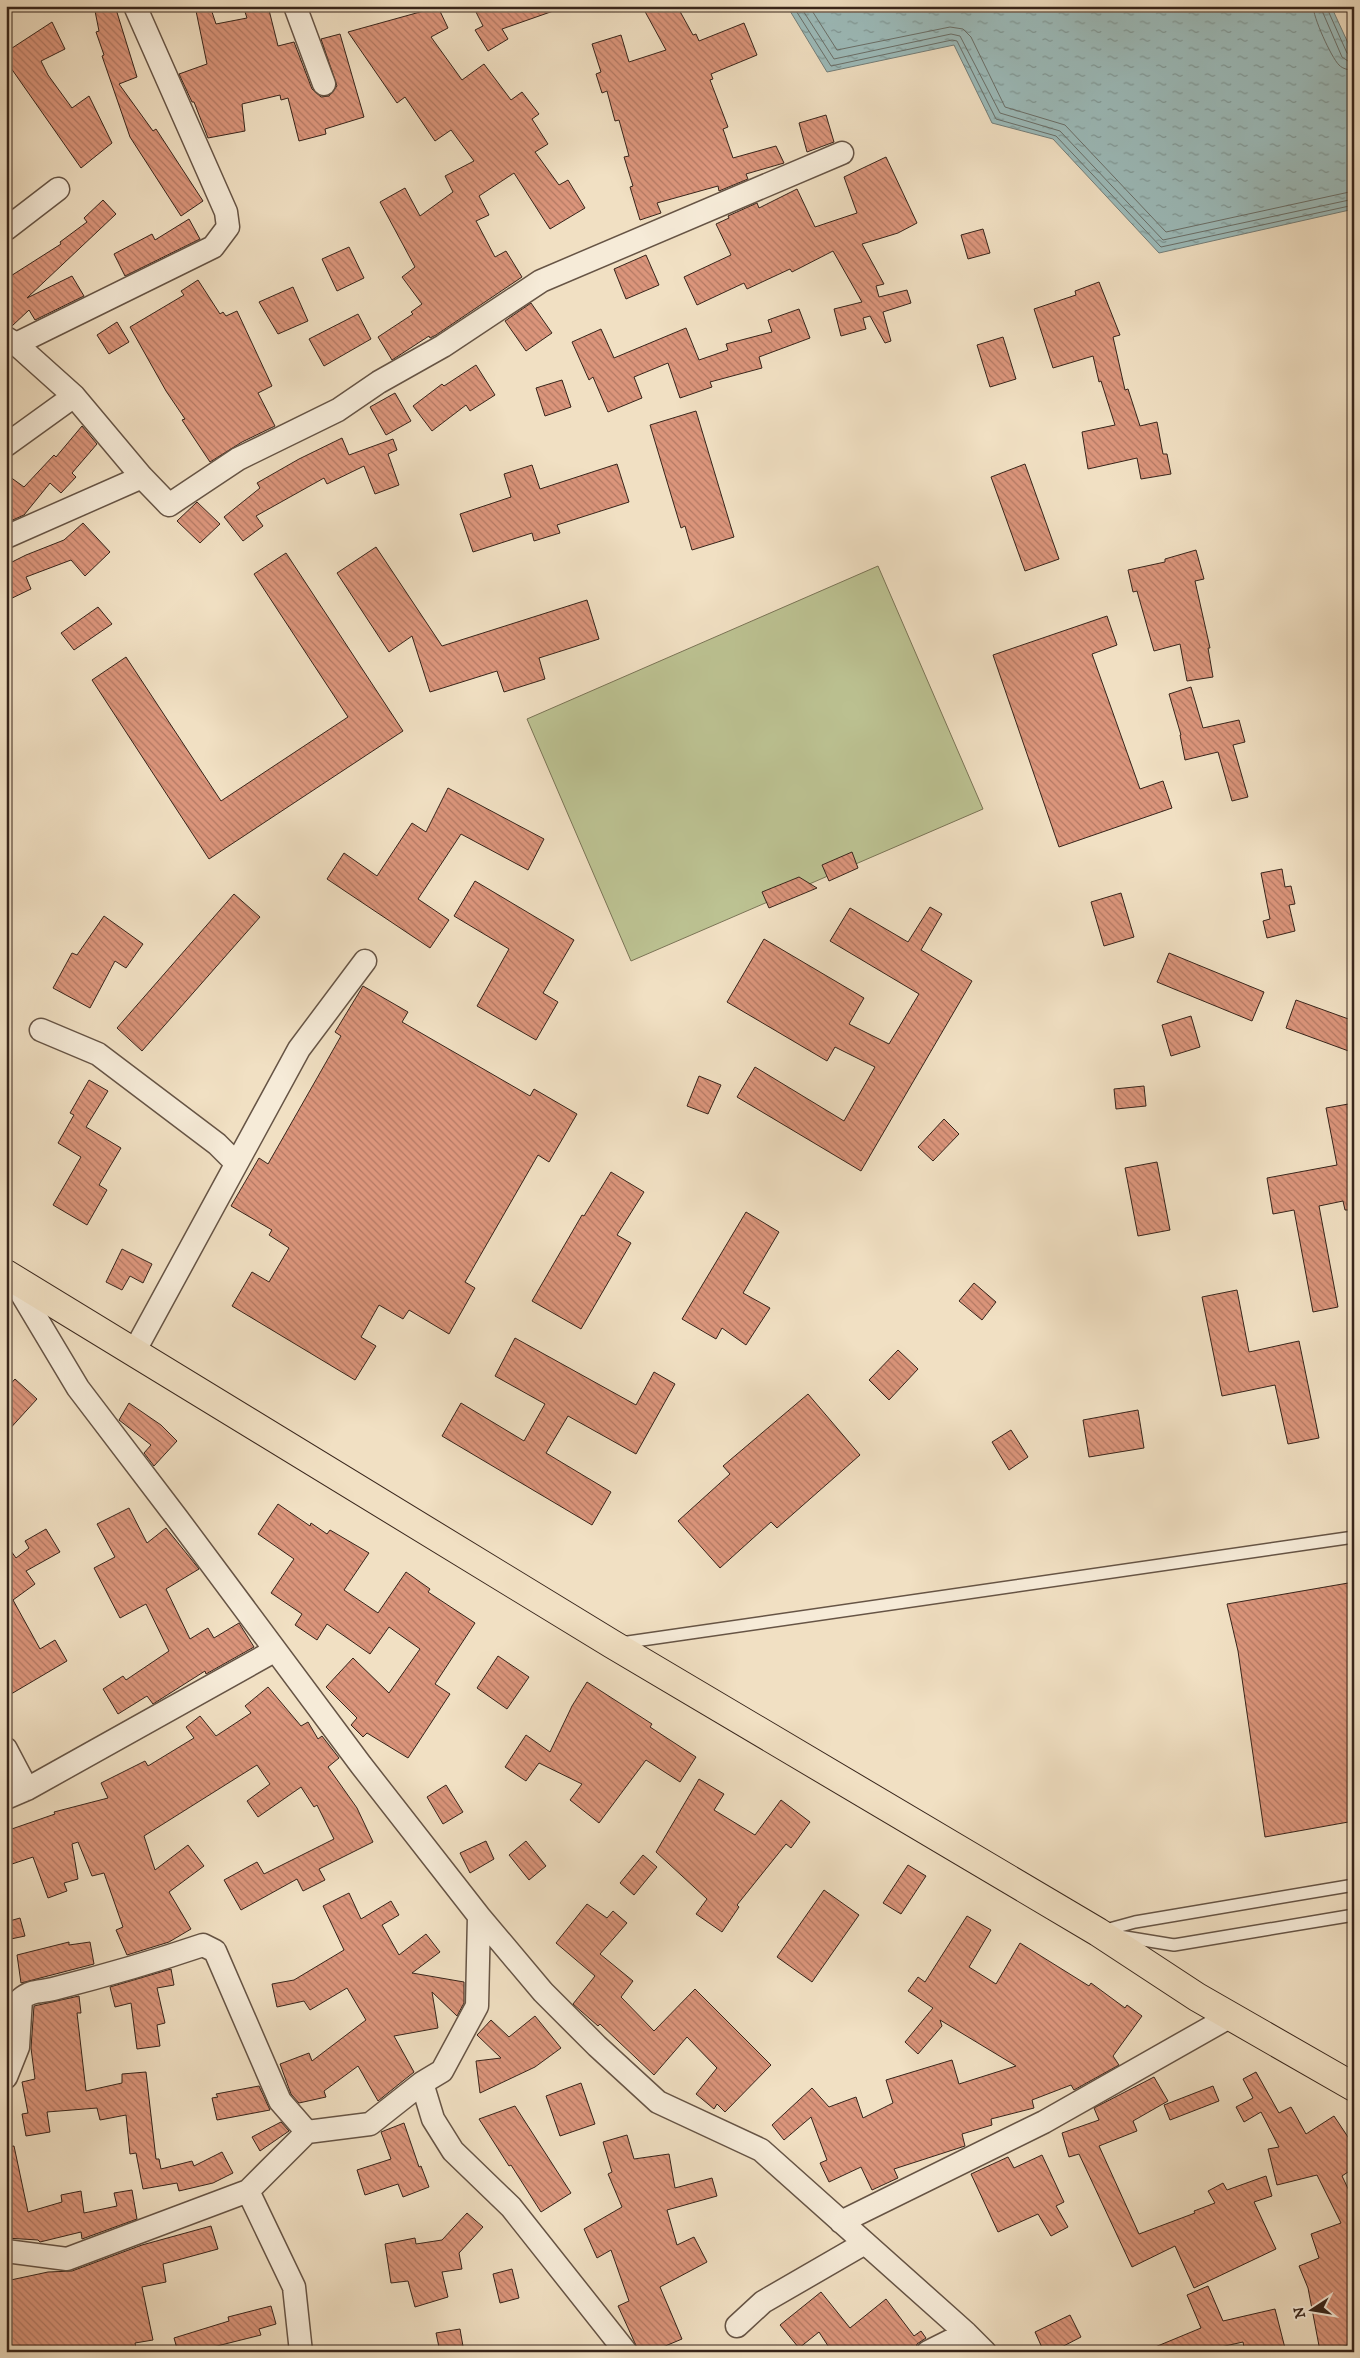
<svg xmlns="http://www.w3.org/2000/svg" width="1360" height="2358" font-family="'IM FELL DW Pica',serif">
<style>
.pitch{fill:#bcc292;stroke:#7a7456}
.water{fill:url(#water-ripples);stroke:#747f7a}
.lines{fill:none;stroke-linecap:round;stroke-linejoin:round}
.shore{stroke:#6a706a;stroke-width:1}
.building{fill:url(#building-back-hatch);stroke:#38251b}
.lane-casing{stroke:#665445;stroke-width:14}
.street-casing{stroke:#665445;stroke-width:25}
.highway-casing{stroke:#38251b;stroke-width:30}
.lane{stroke:#f6ebd8;stroke-width:11}
.street{stroke:#f6ebd8;stroke-width:22}
.highway{stroke:#f1e0c3;stroke-width:28}
</style>
<defs>
<pattern id="water-ripples" width="26" height="14" patternUnits="userSpaceOnUse" patternTransform="scale(1.25)"><rect width="26" height="14" fill="#9cbbba"/><path d="M2 4q2-2 4 0t4 0M15 11q2-2 4 0t4 0" fill="none" stroke="#809896"/></pattern>
<pattern id="building-back-hatch" width="6" height="6" patternUnits="userSpaceOnUse" patternTransform="scale(1.25)"><rect width="6" height="6" fill="#db957b"/><path d="M-1 5l2 2M0 0l6 6M5-1l2 2" fill="none" stroke="#b37964"/></pattern>
</defs>
<rect width="100%" height="100%" fill="#f1e0c3"/>
<filter id="stains"><feTurbulence type="fractalNoise" baseFrequency=".004" numOctaves="4"/><feColorMatrix values="0 0 0 0 .2 0 0 0 0 .09 0 0 0 0 .02 0 0 0 .5 -.17"/></filter>
<radialGradient id="worn" r=".72"><stop offset=".6" stop-color="#630" stop-opacity="0"/><stop offset="1" stop-color="#630" stop-opacity=".3"/></radialGradient>
<path class="pitch" d="M878 566 983 809 631 961 527 719Z"/>
<path class="water" d="M787 6H1331L1354 56V209L1159 253 1053 139 992 123 954 45 827 72Z"/>
<g class="lines">
<path class="shore" d="M793 6 831 66 952 40 957 41 996 119 1056 136 1161 247 1354 205
M800 6 834 59 951 34 960 36 1000 113 1060 131 1163 240 1354 199
M809 6 837 50 950 27 963 29 971 37 1005 107 1065 125 1166 232 1354 191
M1313 6C1313 17 1331 57 1339 65 1343 69 1348 70 1354 70
M1320 6 1342 57 1348 61 1354 62
M1326 6 1347 53 1354 56"/>
</g>
<path class="building" d="M94 6H115L137 77 119 84 153 131 156 129 203 201 181 216 130 137 102 56 104 55 96 32 99 31Z
M195 6H210L216 24 247 18 244 9 268 6 278 46 294 42 312 89 321 97 329 96 337 86 321 39 340 34 364 117 325 129 326 134 299 141 288 98 281 100 280 95 242 104 245 131 208 138 194 102H192L179 74 207 64Z
M473 6H559V9L502 29 508 39 488 51 475 30 483 26Z
M642 6H677L693 35 696 34 699 41 744 23 757 55 711 74 713 79 710 80 728 127 723 129 733 158 776 146 784 163 746 174 748 179 719 191 718 186 657 203 661 213 640 220 630 187 633 186 624 157 629 156 619 120 615 121 607 91 602 93 596 74 601 72 592 44 621 35 629 62 666 50Z
M438 7 448 28 431 37 462 80 484 64 511 100 522 92 539 114 532 119 548 144 535 152 559 185 568 180 585 208 550 229 514 173 479 196 489 215 476 221 495 257 506 251 522 277 436 335 430 338 429 336 392 360 378 337 413 314 411 312 422 304 402 277 415 267 380 202 405 188 420 216 453 192 445 176 474 161 451 130 435 141 405 97 397 103 348 32Z
M52 22 65 49 41 61 48 75 72 108 89 96 112 143 81 168 6 61V52Z
M826 115 834 142 807 152 799 123Z
M886 157 917 223 898 233 862 244 884 284 876 286 879 297 907 290 911 303 883 312 891 341 885 343 870 316 863 318 866 329 841 336 834 309 862 302 833 251 792 272 790 269 747 289 744 283 697 305 684 277 731 255 716 224 729 218 728 216 757 203 759 208 797 189 815 227 857 213 844 177Z
M103 200 116 214 27 298 72 276 84 296 35 320 29 310 12 326 6 325V279L61 244 60 242 87 222 84 218Z
M189 219 200 239 125 276 114 254 152 234 155 240Z
M983 229 990 253 968 259 961 235Z
M349 247 364 278 337 291 322 259Z
M646 255 659 285 626 299 614 269Z
M198 280 220 314 223 312 226 316 237 311 272 386 258 393 275 426 242 442 210 462 182 420 185 419 166 391 130 327 184 295 181 291Z
M1099 282 1120 335 1113 337 1125 390 1128 389 1140 426 1157 422 1163 454H1167L1171 474 1141 479 1137 458 1088 469 1082 432 1115 425 1101 381 1099 382 1093 356 1053 368 1034 309 1076 295 1075 291Z
M293 287 308 321 278 334 259 302Z
M531 303 552 333 526 351 505 321Z
M799 309 810 338 759 357 762 368 710 382 712 387 680 398 668 363 634 377 642 398 608 412 593 377 589 380 572 342 601 329 614 358 686 328 699 360 728 350 726 344 772 332 768 320Z
M358 314 371 339 324 366 309 339Z
M117 322 129 342 109 354 97 335Z
M1003 337 1016 379 990 387 977 345Z
M476 365 495 395 470 411 466 405 432 431 413 406 442 384 444 386Z
M562 380 571 407 545 416 536 388Z
M395 393 411 421 386 435 370 407Z
M696 411 734 537 692 550 685 526 681 528 650 425Z
M82 426 97 444 72 473 76 477 61 493 50 483 24 515 6 523V474L24 487 54 455 56 457Z
M342 438 349 455 393 439 397 450 388 454 399 485 375 494 364 466 327 484 324 478 256 516 263 526 243 541 224 517 260 488 257 483 299 459Z
M617 464 629 502 557 525 560 533 534 541 532 533 473 552 460 514 511 497 504 474 532 465 540 489Z
M1025 464 1059 559 1025 571 991 477Z
M197 502 220 524 200 543 177 521Z
M83 523 110 552 85 576 71 560 26 577 31 589 6 601V565L26 555 64 540Z
M376 547 442 646 587 600 599 639 539 658 545 679 504 692 497 671 430 692 412 636 389 652 337 573Z
M1196 550 1204 579 1195 581 1210 648H1208L1213 677 1187 681 1180 644 1154 651 1137 591 1133 592 1128 570 1165 562V559Z
M286 553 403 731 209 859 92 680 126 657 221 801 348 717 254 574Z
M98 607 112 624 74 650 61 633Z
M1107 616 1117 645 1092 654 1140 789 1163 781 1172 808 1059 847 993 655Z
M1191 687 1203 728 1239 720 1245 742 1233 745 1248 797 1232 801 1218 752 1185 760 1180 735H1181L1169 694Z
M448 788 544 839 528 870 461 834 418 899 449 920 430 948 327 879 344 853 377 876 412 823 426 832Z
M852 852 858 868 829 881 822 865Z
M1282 869 1285 887 1291 886 1295 904 1289 905 1295 931 1267 938 1263 921 1270 919 1261 873Z
M799 877 817 888 769 908 762 892Z
M475 881 574 940 543 993 558 1002 536 1040 477 1006 509 949 454 916Z
M1121 893 1134 937 1104 946 1091 902Z
M234 894 260 917 142 1051 117 1028Z
M930 907 942 914 921 950 972 981 861 1171 737 1097 755 1067 844 1121 875 1067 835 1047 827 1061 727 1002 764 939 864 998 849 1024 889 1044 919 994 830 941 850 908 908 942Z
M104 916 143 944 126 968 115 961 90 1008 53 988 72 953 77 955Z
M1169 953 1264 992 1252 1021 1157 982Z
M363 986 408 1012 402 1022 530 1096 534 1089 577 1114 549 1162 538 1155 465 1282 475 1288 449 1334 409 1310 403 1319 379 1305 361 1337 376 1346 355 1380 232 1306 252 1272 269 1282 289 1248 269 1235 272 1230 231 1206 259 1158 268 1164 341 1036 335 1032Z
M1296 1000 1354 1021V1053L1286 1028Z
M1191 1016 1200 1047 1171 1056 1162 1025Z
M699 1076 721 1085 708 1114 687 1106Z
M89 1080 108 1091 86 1127 121 1148 99 1185 107 1190 87 1225 53 1205 81 1157 58 1143 74 1115 70 1113Z
M1144 1086 1146 1106 1116 1109 1114 1089Z
M1354 1103V1210H1345L1343 1201 1319 1206 1338 1307 1313 1312 1294 1210 1273 1214 1267 1178 1337 1165 1326 1108Z
M944 1119 959 1134 933 1161 918 1147Z
M1157 1162 1170 1230 1138 1236 1125 1168Z
M611 1172 644 1192 617 1235 631 1243 581 1329 532 1301 582 1215 584 1216Z
M746 1212 779 1232 743 1293 770 1308 746 1345 722 1328 716 1339 682 1319Z
M122 1249 152 1264 143 1283 130 1276 122 1290 106 1282Z
M974 1283 996 1302 982 1320 959 1301Z
M1237 1290 1249 1352 1299 1341 1319 1438 1288 1444 1275 1385 1222 1396 1202 1297Z
M515 1338 636 1405 654 1372 675 1384 636 1454 568 1416 546 1453 611 1492 592 1525 442 1436 461 1403 524 1441 545 1404 495 1376Z
M898 1350 918 1369 889 1400 869 1380Z
M15 1379 37 1399 6 1433V1389Z
M808 1394 860 1455 777 1528 771 1522 720 1568 678 1521 730 1474 723 1466Z
M129 1403 161 1425 177 1441 154 1466 144 1453 151 1445 119 1420Z
M1138 1410 1144 1448 1089 1457 1083 1420Z
M1011 1430 1028 1457 1009 1470 992 1442Z
M278 1504 310 1526 311 1523 327 1534 330 1530 369 1553 344 1590 378 1613 406 1572 430 1589 428 1592 475 1623 435 1684 450 1694 408 1758 367 1733 363 1737 351 1725 357 1718 326 1687 353 1658 389 1693 420 1649 389 1627 370 1654 327 1624 317 1640 295 1625 302 1614 271 1593 294 1559 258 1534Z
M129 1508 147 1543 166 1528 199 1569 166 1589 190 1639 208 1628 214 1638 239 1623 254 1647 206 1674 205 1671 153 1704 147 1696 118 1714 103 1689 123 1676 126 1680 169 1651 146 1604 120 1618 94 1568 115 1557 97 1524Z
M46 1529 60 1552 26 1571 35 1584 13 1600 40 1649 55 1640 67 1661 6 1697V1544L16 1558 29 1548 25 1541Z
M1354 1582V1821L1265 1837 1238 1651 1227 1604Z
M498 1656 529 1677 507 1709 477 1688Z
M587 1682 652 1724 650 1727 696 1757 680 1782 646 1760 599 1823 570 1800 582 1784 539 1763 526 1781 505 1767 526 1735 550 1752 572 1706Z
M268 1687 301 1726 308 1722 318 1739 322 1736 339 1758 328 1767 357 1808 373 1842 319 1869 325 1880 303 1891 297 1879 241 1910 224 1880 257 1862 264 1874 334 1839 317 1805 314 1807 301 1787 258 1817 247 1801 270 1784 257 1765 144 1836 155 1870 188 1845 204 1866 169 1892 191 1929 169 1942 127 1955 116 1930 123 1927 104 1873 92 1876 78 1842 72 1844 78 1879 64 1883 67 1891 48 1898 33 1857 6 1866V1831L55 1814 54 1812 108 1798 101 1783 145 1761 148 1766 194 1738 186 1727 200 1716 216 1736 251 1713 245 1706Z
M699 1779 724 1794 714 1810 755 1835 781 1800 810 1822 791 1848 786 1844 737 1905 739 1907 722 1932 696 1914 707 1899 656 1852Z
M446 1785 463 1812 443 1824 427 1797Z
M486 1841 494 1859 470 1873 460 1853Z
M526 1841 546 1866 529 1880 509 1855Z
M643 1855 657 1867 634 1895 620 1883Z
M908 1865 926 1876 901 1914 883 1903Z
M824 1890 859 1915 812 1982 777 1957Z
M349 1893 361 1919 391 1901 399 1915 382 1925 399 1955 426 1934 440 1952 412 1973 464 1982V2003L457 2016 432 1992 438 2028 394 2036 414 2072 378 2101 358 2066 324 2091 326 2097 299 2103 291 2094 280 2064 309 2053 312 2061 366 2020 347 1988 310 2010 304 2001 277 2007 272 1984 294 1980 344 1950 323 1906Z
M587 1904 607 1918 613 1911 627 1923 600 1954 633 1981 621 1997 654 2031 695 1989 771 2065 725 2112 717 2104 714 2109 696 2094 717 2068 687 2037 654 2075 600 2024 598 2026 573 2004 595 1976 556 1943Z
M967 1916 991 1930 969 1967 996 1984 1020 1943 1089 1986 1091 1983 1125 2008 1127 2005 1142 2016 1113 2056 1119 2065 1074 2090 1071 2085 1032 2100 1034 2108 991 2119 992 2125 962 2134 965 2146 894 2169 898 2178 872 2190 861 2167 829 2182 820 2163 827 2160 811 2117 784 2140 772 2125 812 2088 829 2107 856 2097 863 2118 893 2103 886 2080 952 2060 959 2084 1016 2066 940 2020 942 2026 918 2054 905 2042 933 2008 908 1991 918 1977 925 1982Z
M20 1918 25 1936 6 1940V1922Z
M69 1942V1945L90 1942 94 1964 21 1983 17 1955Z
M171 1969 174 1985 157 1988 165 2023 157 2025 160 2046 137 2049 131 2003 115 2007 110 1987Z
M79 1996 81 2013H77L86 2091 122 2083V2074L146 2072 156 2159H159L161 2169 192 2161 194 2166 222 2152 233 2173 213 2183 179 2191 177 2183 143 2189 136 2153 130 2154 126 2115 100 2120 97 2108 47 2112 50 2132 26 2136 22 2114 28 2113 22 2082 35 2079 31 2048 34 2006Z
M535 2016 561 2048 535 2067 480 2093 476 2061 501 2058 477 2035 491 2020 509 2037Z
M1256 2072 1279 2113 1291 2107 1306 2134 1334 2116 1354 2146V2168L1342 2176 1354 2201V2344L1320 2351 1308 2288 1299 2266 1319 2258 1311 2234 1341 2223 1317 2175 1277 2185 1268 2149 1279 2147 1261 2112 1244 2122 1236 2107 1253 2098 1243 2079Z
M1154 2077 1168 2101 1133 2121 1137 2131 1099 2146 1139 2234 1195 2213 1194 2211 1215 2203 1208 2191 1223 2183 1227 2190 1266 2176 1272 2196 1254 2202 1276 2249 1194 2288 1175 2246 1132 2267 1079 2154 1069 2157 1062 2133 1099 2120 1094 2108Z
M581 2083 595 2124 560 2136 546 2096Z
M259 2086 270 2110 217 2120 212 2098 218 2097 216 2094Z
M1213 2086 1219 2101 1170 2120 1164 2105Z
M515 2106 571 2193 541 2212 511 2165 509 2166 479 2119Z
M281 2122 289 2131 260 2151 252 2137Z
M404 2123 419 2167 421 2166 429 2187 403 2197 398 2184 365 2195 357 2170 391 2159 381 2132Z
M627 2135 634 2159 669 2154 675 2188 712 2178 717 2196 667 2210 677 2245 694 2237 707 2262 660 2287 682 2339 651 2352H639L618 2306 629 2301 611 2250 597 2258 584 2229 622 2207 608 2174 612 2172 603 2142Z
M14 2146 28 2212 62 2202 61 2195 81 2191 84 2213 117 2206 114 2193 132 2190 137 2219 82 2239 81 2232 40 2242 38 2240 6 2238V2147Z
M1042 2155 1064 2202 1056 2206 1068 2227 1051 2236 1038 2214 998 2232 971 2174 1008 2157 1014 2168Z
M467 2213 483 2227 459 2253 462 2269 442 2272 448 2297 415 2307 408 2281 391 2283 385 2244 415 2238 416 2244 442 2240Z
M211 2226 218 2249 163 2264 166 2282 142 2287 153 2340 135 2343 137 2352H13L12 2347 6 2348V2281L48 2272 72 2271 142 2245Z
M512 2269 519 2298 500 2303 493 2274Z
M1208 2286 1223 2321 1275 2309 1286 2352H1245L1243 2342 1198 2352H1143L1201 2328 1187 2295Z
M821 2292 850 2328 886 2299 914 2336 921 2331 926 2338 917 2344 915 2352H832L819 2332 799 2348 780 2325Z
M271 2306 276 2324 259 2329 261 2335 209 2348 210 2352H178L174 2338 229 2321 228 2317Z
M1070 2315 1081 2337 1052 2352H1044L1035 2332Z
M460 2329 464 2352H440L436 2333Z"/>
<g class="lines">
<defs>
<path id="lane" d="M621 1643 1354 1537
M1102 1931 1135 1922 1354 1885
M1119 1936 1174 1945 1354 1915"/>
<path id="street" d="M295 6 324 84
M6 229 58 189
M6 338 16 344 74 396 142 477 169 505 238 459 338 410 379 382 443 346 541 281 842 153
M16 344 213 247 228 227 226 212 135 6
M6 445 74 396
M6 537 142 477
M41 1030 98 1054 217 1144 236 1163
M134 1352 299 1049 365 961
M6 1749 27 1789
M6 1798 27 1789 274 1651
M479 1916 543 1992 597 2046 658 2102 761 2150 966 2333 985 2352
M6 2077 18 2047 21 1999C31 1990 41 1992 53 1989 104 1976 153 1962 203 1945L215 1951 280 2101 307 2132
M422 2083 433 2119 453 2151 511 2207 626 2352
M248 2191 294 2287 301 2352
M841 2222 1044 2122 1231 2016
M6 2251 67 2259 248 2191 307 2132 370 2124 422 2083 442 2071 477 2006 479 1916 361 1765 177 1518 78 1388 11 1276
M737 2326 763 2302 865 2243
M928 2352 966 2333"/>
<path id="highway" d="M6 1274 612 1644 1098 1932 1197 1997 1354 2087"/>
</defs>
<use href="#lane" class="lane-casing"/>
<use href="#street" class="street-casing"/>
<use href="#highway" class="highway-casing"/>
<use href="#lane" class="lane"/>
<use href="#street" class="street"/>
<use href="#highway" class="highway"/>
</g>
<rect width="1360" height="2358" fill="none" stroke="#f1e0c3" stroke-width="25"/>
<rect x="8" y="8" width="1345" height="2343" fill="none" stroke="#38251b" stroke-width="2.5"/>
<rect x="12" y="12" width="1335" height="2333" fill="none" stroke="#38251b"/>
<g transform="translate(1312 2310) rotate(258)" stroke="#f6ebd8" stroke-width="4" paint-order="stroke">
<path d="M0-4L9 19L0 12L-9 19Z" fill="#38251b"/>
<text y="-8" font-size="14" font-weight="bold" text-anchor="middle" fill="#38251b">N</text>
</g>
<rect width="100%" height="100%" filter="url(#stains)"/>
<rect width="100%" height="100%" fill="url(#worn)"/>
</svg>
